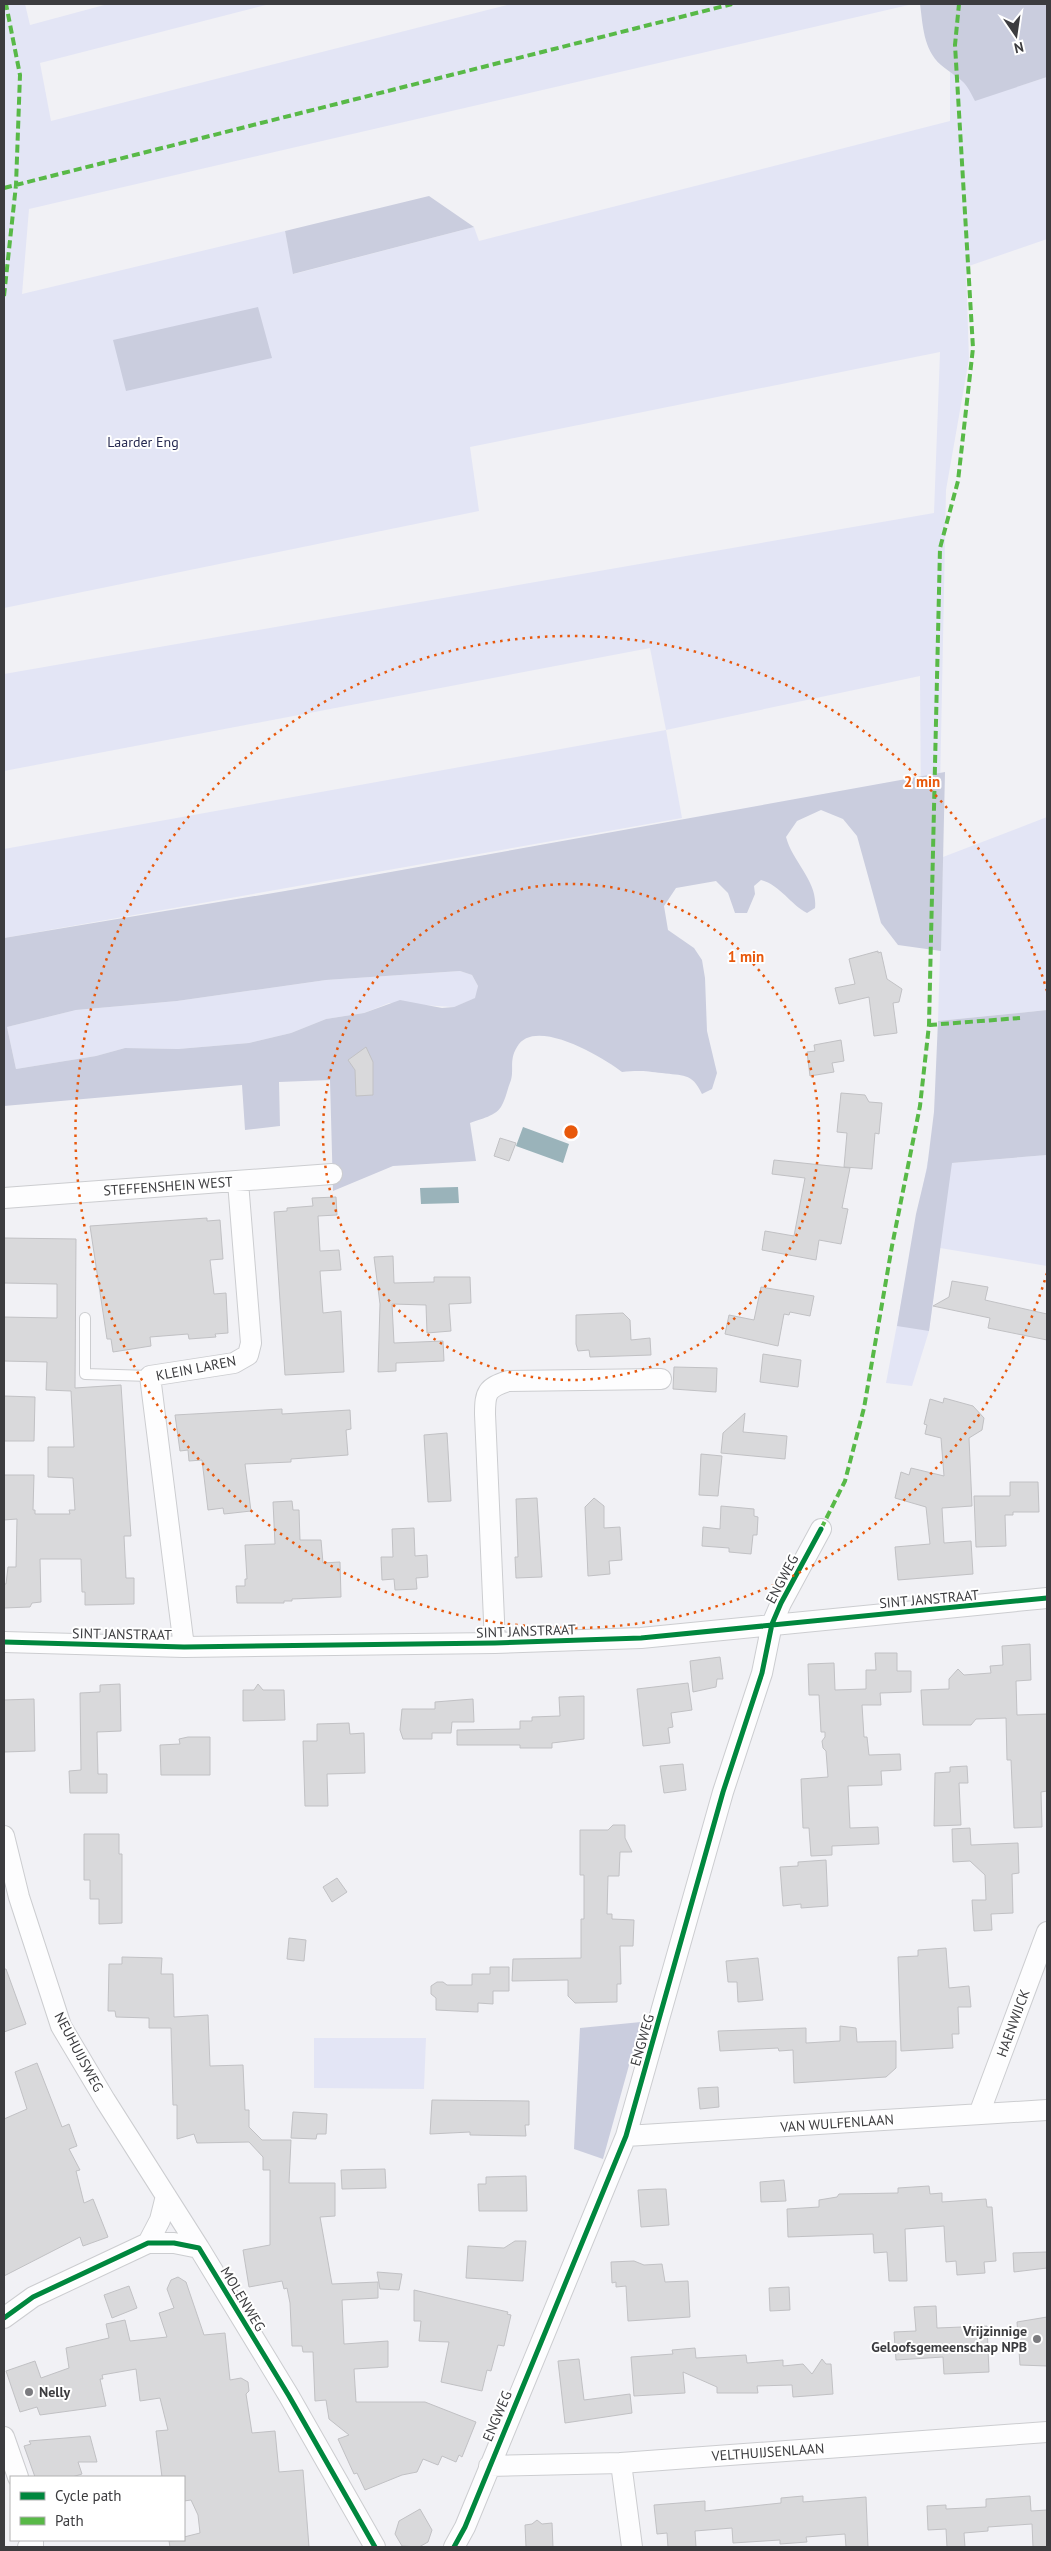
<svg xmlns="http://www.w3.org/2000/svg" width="1051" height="2551" font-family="'PT Sans',sans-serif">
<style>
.green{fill:#e3e5f5}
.forest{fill:#cacdde;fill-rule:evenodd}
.water{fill:#9ab3ba}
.building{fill:#d9d9db;stroke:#c1c1c4}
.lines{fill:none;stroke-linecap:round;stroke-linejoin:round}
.lane-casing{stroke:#cccdd0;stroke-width:12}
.street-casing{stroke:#cccdd0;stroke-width:22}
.lane{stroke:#fdfdfe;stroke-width:10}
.street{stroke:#fdfdfe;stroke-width:20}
.quiet{stroke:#58b947;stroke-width:4;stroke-dasharray:8 4;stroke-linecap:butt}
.cycleway-casing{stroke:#fff;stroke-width:8}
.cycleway{stroke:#00873e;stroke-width:5}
.ring{fill:none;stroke:#e8590c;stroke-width:2.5;stroke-dasharray:2.5 5}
.poi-dot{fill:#7b7b7f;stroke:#fff;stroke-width:2}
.labels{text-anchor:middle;stroke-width:4;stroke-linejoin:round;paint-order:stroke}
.park-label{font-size:14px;fill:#272b52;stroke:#fff}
.street-label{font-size:14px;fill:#3c3c3f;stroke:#fff}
.poi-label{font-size:14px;font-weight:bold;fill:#3c3c3f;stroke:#fff;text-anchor:end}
.centre{fill:#e8590c;stroke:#fff;stroke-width:2.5}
.ring-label{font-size:15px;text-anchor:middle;font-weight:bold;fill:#e8590c;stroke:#fff;stroke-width:4;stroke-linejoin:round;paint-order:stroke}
</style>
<rect width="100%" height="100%" fill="#f1f1f5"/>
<path class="green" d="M4 4H25L30 25 108 4H270L40 63 51 121 511 4H913L29 209 22 294 285 231 294 274 474 227 479 241 950 121V4L975 100 1047 77V239L966 267 969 359 946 490 937 939H922L920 676 666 730 682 818 4 938V849L666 730 650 648 4 771V674L934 513 940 352 470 447 479 511 4 608Z
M1047 817V1010L938 1021 943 857Z
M460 971 472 975 478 986 476 998 454 1007 389 1003 364 1013 326 1019 291 1033 249 1043 178 1049 125 1048 96 1056 16 1069 7 1027 76 1010 177 1001 326 980Z
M1047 1155V1266L940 1248 929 1331 912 1386 886 1383 928 1160 952 1163Z
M314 2038H426L424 2089 314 2088Z"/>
<path class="forest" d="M920 4H1047V77L975 101C963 76 960 81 941 65 923 49 923 25 920 4Z
M429 196 474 227 293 274 285 231Z
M258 307 272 358 126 391 113 340Z
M945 772 941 951 898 945 881 923 857 836 843 819 821 810 797 821 786 837C793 863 818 881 815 908L807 913C790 904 780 885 761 880L754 886 755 894 747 913H735L728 893 716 881 676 888 664 906 668 930 694 948 702 960 705 978 707 1031 717 1073 712 1089 702 1094C692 1072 682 1076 662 1073 646 1071 638 1070 622 1072 603 1057 534 1016 517 1047 509 1060 514 1069 511 1080 508 1087 506 1098 502 1105 497 1116 480 1119 470 1123L476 1161 393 1166 333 1191 330 1080 279 1082 280 1126 245 1130 242 1085 4 1106V938L285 891ZM460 971 472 975 478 986 475 998 454 1007 442 1008 400 1000 364 1013 326 1019 291 1033 249 1043 178 1049 125 1048 96 1056 16 1069 7 1027 76 1010 177 1001 326 980Z
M1047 1010V1155L952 1163 929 1331 897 1326 916 1214 927 1168 934 1112 938 1021Z
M641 2022 603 2159 574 2149 580 2028Z"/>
<path class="water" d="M523 1127 569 1144 563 1163 516 1146Z
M458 1187 459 1203 421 1204 420 1188Z"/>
<path class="building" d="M878 951V953L881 952 887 979 902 989 899 1002 893 1003 897 1033 874 1036 869 997 839 1004 835 988 855 984 849 959Z
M841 1040 844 1061 832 1063 834 1072 810 1076 807 1052 815 1051 814 1045Z
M366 1047 373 1062V1095L356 1096 355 1070 348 1060Z
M841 1093 865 1095 869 1102 882 1103 879 1134 875 1133 872 1169 844 1167 847 1133 837 1132Z
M500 1138 516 1143 509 1161 494 1156Z
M774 1160 850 1168 842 1208 848 1209 841 1244 819 1240 816 1260 762 1250 765 1231 794 1236 805 1178 772 1174Z
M336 1197 337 1215 318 1216 320 1251 339 1250 341 1270 320 1271 323 1313 341 1311 344 1372 285 1375 274 1212 287 1211V1208L313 1206 312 1198Z
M207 1218V1221L220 1220 223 1259 210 1260 214 1294 226 1293 228 1333 215 1334 216 1337 189 1339 188 1334 150 1337 151 1346 113 1352 111 1339H107L90 1226Z
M4 1238 76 1239 75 1388 121 1385 131 1536H124L126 1578H134V1604L85 1605V1592H82L81 1559H40L41 1602 32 1603 30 1607 4 1608V1584H6L8 1567H16L17 1519 4 1520V1475H34L33 1510H35V1514H70L69 1510H75L73 1478 48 1477V1447H74L71 1391 46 1390 47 1362 4 1361V1317L57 1318V1284L4 1283Z
M393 1256 394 1283 434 1282V1277H470L471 1303 449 1304 451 1331 427 1333 426 1305 392 1304 394 1343 443 1341 444 1361 396 1363V1371L378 1372 380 1304 374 1257Z
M952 1281 988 1287 985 1300 1047 1314V1340L988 1328 990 1318 933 1306 949 1297Z
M761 1287 814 1296 810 1316 790 1312 789 1315 784 1314 778 1346 725 1334 729 1315 754 1320Z
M623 1313 630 1320 631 1340 650 1338 651 1355 590 1357 589 1350 578 1351 576 1344V1315Z
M763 1354 801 1360 798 1387 760 1382Z
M674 1367 717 1368 716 1392 673 1389Z
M4 1396 35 1397 34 1441H4Z
M944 1398 973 1406 984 1418 982 1430 969 1438 972 1506 942 1508 944 1543 971 1541 973 1574 898 1580 895 1547 930 1544 926 1507 895 1498 901 1472 909 1475 911 1468 944 1476 941 1438 925 1434 927 1425 924 1424 930 1399 943 1403Z
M282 1409V1414L350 1410 351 1429 346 1430 348 1455 291 1459V1462L245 1464 251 1511 224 1514 223 1508 208 1510 202 1460 189 1461 188 1450 180 1451 175 1415Z
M745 1413 743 1432 787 1436 785 1459 721 1453 723 1433Z
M447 1433 451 1501 428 1502 424 1435Z
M701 1454 722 1456 718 1496 699 1495Z
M1010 1482H1038L1039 1512H1013V1515H1005L1006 1546 976 1547 974 1496H1010Z
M537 1498 542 1577 516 1578 515 1557H518L516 1499Z
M594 1498 604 1506V1528L620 1527 622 1560 609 1561 610 1574 588 1576 585 1507Z
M292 1501 293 1510H299L300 1540H321L323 1563 340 1562 341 1597 292 1599V1601H284V1603H237L236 1586H245V1579H247L245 1545 275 1544 273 1502Z
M721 1506 754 1509V1516L758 1517 757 1535H753L751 1554 729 1552V1548L702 1546 703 1527 720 1529Z
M414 1528 415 1556 427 1555 428 1577 416 1578 417 1589 395 1590 394 1579 382 1580 381 1557H393L392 1529Z
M1030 1644 1031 1680 1016 1681 1017 1715 1047 1714V1791L1041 1792 1042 1827 1014 1828 1011 1760H1007L1006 1718 976 1719 971 1725H923L921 1690 949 1689V1679L958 1669 964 1675 991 1673 990 1666 1003 1665 1002 1646Z
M875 1653H897V1671H911V1692L880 1693 881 1705H862L864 1737H867L869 1755 900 1754 901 1770 881 1771 882 1785 848 1786 850 1828 878 1827 879 1844 832 1846V1855L811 1856 809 1828H803L801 1779 828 1777 826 1751 823 1748 822 1741 825 1737V1732H821L819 1695H809L808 1664 834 1663 835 1690 866 1689V1670H876Z
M720 1657 723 1679H717L716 1687 693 1692 690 1661Z
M688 1683 692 1710 671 1713 673 1727 668 1728 670 1743 643 1746 637 1689Z
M120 1684 121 1731 97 1732 98 1774H107V1793H70L69 1771 81 1770 80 1693 100 1692V1685Z
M258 1684 263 1690H284L285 1720 243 1721V1690H254Z
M584 1696V1739L552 1743V1748H520V1745H457V1730L520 1729V1721H532V1717L560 1716 559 1697Z
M34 1699 35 1751 4 1752V1700Z
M473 1699 474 1722H452L451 1733H432V1739H403L400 1730 402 1709H435V1702Z
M349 1723 350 1734 364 1733 365 1773 327 1774 328 1806H305L303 1741H317V1724Z
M188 1737H210V1775H161L160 1745 180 1744 179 1739Z
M683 1764 686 1790 664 1793 660 1766Z
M967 1766 968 1783H959L961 1825 934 1826 935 1773 950 1772V1767Z
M613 1825H625V1838L632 1852H620L619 1876H608L607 1914H612V1919L634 1920 633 1946H620L621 1984H617V2002L575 2003 568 1996V1980L512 1981 513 1959 581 1958V1919H584V1875H580V1830H608Z
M970 1828 971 1845 1018 1843 1019 1873 1012 1874 1013 1913 991 1914 992 1930 974 1931 972 1900H986L985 1875 970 1861 953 1862 952 1829Z
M84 1834H119V1854H122V1923L99 1924V1899H90V1880H84Z
M826 1860 828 1906 801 1908V1904L783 1906 780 1867 798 1866V1862Z
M337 1878 347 1892 332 1902 323 1887Z
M289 1938 306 1940 304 1961 287 1959Z
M946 1948 949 1988 969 1986 971 2007H958L959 2034H952L953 2048 901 2051 898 1957 918 1956V1950Z
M122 1957 162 1958 161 1974H173L174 2017 208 2015 210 2066 243 2065 245 2110H249V2127L262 2140H291L289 2183H335V2216L320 2217 332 2284 378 2282V2298L342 2300 344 2344 388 2341V2367L354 2369 356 2402H425L476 2422 462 2457 459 2455 456 2462 442 2456 438 2465 423 2459 417 2472 402 2475 365 2490 357 2473 354 2474 338 2439 349 2435 329 2419 326 2400 315 2401 313 2352H303L302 2346H292L290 2303 287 2288 284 2289 282 2281 249 2287 243 2250 270 2245V2170H263V2157L249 2142 197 2143 194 2134 177 2139V2105H173L171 2028H149V2018L116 2017 115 2011H108L109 1964H122Z
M758 1958 763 2000 738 2002 737 1982H728L726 1961Z
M490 1967H509V1991H493V2004L478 2003V2012L436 2010V1998L431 1994V1986L437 1982H443L447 1985H472V1974H490Z
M4 1969H6L26 2024 4 2032Z
M840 2026 856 2028 857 2042 896 2041V2068L886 2077 794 2083 793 2050 779 2051 778 2048 720 2051 718 2031 806 2028V2043L840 2041Z
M37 2063 62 2127 69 2124 77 2146 69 2149 80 2170 76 2171 84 2203 93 2199 108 2237 83 2246 80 2237 4 2276V2119L27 2109 15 2072Z
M718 2087 719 2107 700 2109 698 2088Z
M432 2100 529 2101V2125H525L526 2136 470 2135V2132L430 2134Z
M293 2112 327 2114 326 2134H317L316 2139 291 2138Z
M385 2169 386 2188 342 2189 341 2170Z
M526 2176 527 2211H479L478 2184H486V2177Z
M784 2180 786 2201 761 2202 760 2182Z
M929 2186 930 2194 942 2193V2202L986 2199 987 2207H992L996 2261 984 2262 985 2273 957 2275 956 2261 946 2262 944 2226 905 2229 907 2281H889L887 2252 874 2253 873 2234 788 2237 787 2209 819 2207V2200L837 2197 839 2194 898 2193V2188Z
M658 2189H666L669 2225 641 2227 638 2190Z
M515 2241H526L523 2281 466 2278 468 2246 504 2248Z
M1047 2252V2268L1014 2272 1013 2253Z
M634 2261 644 2265 662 2264 665 2282 688 2281 690 2317 628 2321 626 2286 616 2287V2282L612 2283 611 2262Z
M377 2272 402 2274 399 2290 380 2289Z
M178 2277 186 2282 204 2335 225 2333 230 2380 241 2378 248 2382 249 2391 246 2394 252 2433 275 2431 279 2472 303 2470 309 2547H170L169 2541 184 2540V2537L200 2533 198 2515 191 2500 184 2501V2477H162L156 2431 168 2430 160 2398 140 2401 136 2369 102 2375 103 2379H100L106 2406 40 2415 37 2407 20 2412 6 2371 35 2361 41 2378 69 2368 66 2348 109 2338 106 2324 125 2320 130 2341 167 2337 159 2313 174 2308 167 2289 171 2280Z
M129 2286 137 2308 112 2318 104 2295Z
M789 2287 790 2310 770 2311 769 2288Z
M414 2290 508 2312 507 2314 511 2315 504 2346 498 2345 491 2371 487 2370 482 2391 441 2382 449 2342 419 2341 421 2321H414Z
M936 2306 937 2328 987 2326 989 2372 944 2374 943 2357 896 2360 894 2332 916 2331 914 2307Z
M1047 2317V2366L1020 2365 1017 2322Z
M695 2348 696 2358 746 2355 747 2363 783 2360V2366L803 2364 812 2374 822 2359 826 2364H831L833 2394 793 2397 792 2385 757 2386 758 2393H717V2387L683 2372 685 2393 634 2396 631 2357 673 2354 672 2350Z
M579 2359 584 2400 630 2394 632 2413 565 2423 558 2361Z
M90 2436 97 2462H78L82 2474 72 2477H35L24 2446 31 2444 29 2441Z
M803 2496V2502L866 2497 868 2547H846L845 2534 806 2537 807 2542 780 2544V2540L733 2543 732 2528 695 2531 696 2547H668L667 2533 657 2534 654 2505 705 2501V2511L781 2503V2498Z
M1030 2496 1031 2511 1047 2510V2547H1033L1032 2524 988 2527V2531L964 2533 965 2547H947L946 2529 928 2530 927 2506 946 2505V2509L986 2507V2499Z
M420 2509 432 2530 428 2542 419 2547 402 2546 395 2534 399 2521Z
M537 2520 542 2524 552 2523 553 2547H526L525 2525 532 2524Z"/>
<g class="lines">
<defs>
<path id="lane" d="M85 1318V1374L150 1376"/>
<path id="street" d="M4 1198 332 1174
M4 1642 184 1647 495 1643 641 1638 1047 1598
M495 1643 485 1414C485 1392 487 1388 508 1381L661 1379
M184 1647 150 1376 234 1363 248 1355 251 1343 238 1182
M4 1836 19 1897 61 2026 105 2100 199 2248
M979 2114 1047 1932
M626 2136 1047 2110
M148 2243 160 2220 166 2196
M4 2318 33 2297 148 2243H174L199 2248 289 2396 375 2547
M4 2437 18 2477
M621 2463 632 2547
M489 2466 621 2463 1047 2432
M28 2547 33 2546V2540
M454 2547 465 2527 626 2136 723 1792 762 1673 772 1624 781 1603 821 1529"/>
</defs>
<use href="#lane" class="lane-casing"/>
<use href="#street" class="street-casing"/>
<use href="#lane" class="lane"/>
<use href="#street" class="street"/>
<path class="quiet" d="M4 188 732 4
M4 296 16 185 20 75 6 4
M929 1025 1020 1018
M821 1529 845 1481 864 1408 892 1246 920 1106 929 1025 940 548 958 481 973 348 955 45 959 4"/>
<defs>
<path id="cycleway" d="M4 1642 184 1647 495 1643 641 1638 1047 1598
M4 2318 33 2297 148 2243H174L199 2248 289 2396 375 2547
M454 2547 465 2527 626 2136 723 1792 762 1673 772 1624 781 1603 821 1529"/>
</defs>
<use href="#cycleway" class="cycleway-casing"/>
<use href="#cycleway" class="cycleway"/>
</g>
<g class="ring">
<circle cx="571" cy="1132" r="248"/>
<path d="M1047 1273A496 496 0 1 1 1047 991"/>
</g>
<g class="poi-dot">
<circle cx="1037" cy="2339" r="5"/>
<circle cx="29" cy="2392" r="5"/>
</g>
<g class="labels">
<g class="park-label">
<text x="143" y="447">Laarder Eng</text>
</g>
<g class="street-label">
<text transform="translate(168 1186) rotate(-4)" y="5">STEFFENSHEIN WEST</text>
<text transform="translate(196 1368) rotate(-11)" y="5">KLEIN LAREN</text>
<text transform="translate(782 1579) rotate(-62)" y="5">ENGWEG</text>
<text transform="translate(929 1599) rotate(-5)" y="5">SINT JANSTRAAT</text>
<text transform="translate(526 1631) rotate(-2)" y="5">SINT JANSTRAAT</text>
<text transform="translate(122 1634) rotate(1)" y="5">SINT JANSTRAAT</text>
<text transform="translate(1013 2023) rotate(-70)" y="5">HAENWIJCK</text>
<text transform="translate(642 2040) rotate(-74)" y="5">ENGWEG</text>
<text transform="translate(79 2052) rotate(62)" y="5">NEUHUIJSWEG</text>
<text transform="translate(837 2123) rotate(-4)" y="5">VAN WULFENLAAN</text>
<text transform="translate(243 2299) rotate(59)" y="5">MOLENWEG</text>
<text transform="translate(497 2416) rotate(-67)" y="5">ENGWEG</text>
<text transform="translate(768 2452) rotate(-4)" y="5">VELTHUIJSENLAAN</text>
</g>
<g class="poi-label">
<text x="1027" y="2336">Vrijzinnige<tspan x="1027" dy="16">Geloofsgemeenschap NPB</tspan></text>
<text x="39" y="2397" text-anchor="start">Nelly</text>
</g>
</g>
<circle cx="571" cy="1132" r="8" class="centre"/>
<g class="ring-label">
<text x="922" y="787">2 min</text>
<text x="746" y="962">1 min</text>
</g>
<rect width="1051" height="2551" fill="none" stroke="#3c3c3f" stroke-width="10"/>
<rect x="10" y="2476" width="175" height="65" fill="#ffffff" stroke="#b1b1b2"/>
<rect x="20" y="2492" width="25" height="8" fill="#00873e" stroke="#b1b1b2"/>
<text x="55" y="2501" font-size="15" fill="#3c3c3f">Cycle path</text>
<rect x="20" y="2517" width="25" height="8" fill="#58b947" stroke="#b1b1b2"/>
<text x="55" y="2526" font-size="15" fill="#3c3c3f">Path</text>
<g transform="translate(1016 35) rotate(167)" stroke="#ffffff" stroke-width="4" paint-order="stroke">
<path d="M0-4L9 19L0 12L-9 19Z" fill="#3c3c3f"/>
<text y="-8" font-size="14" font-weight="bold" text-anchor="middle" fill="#3c3c3f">N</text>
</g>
</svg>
